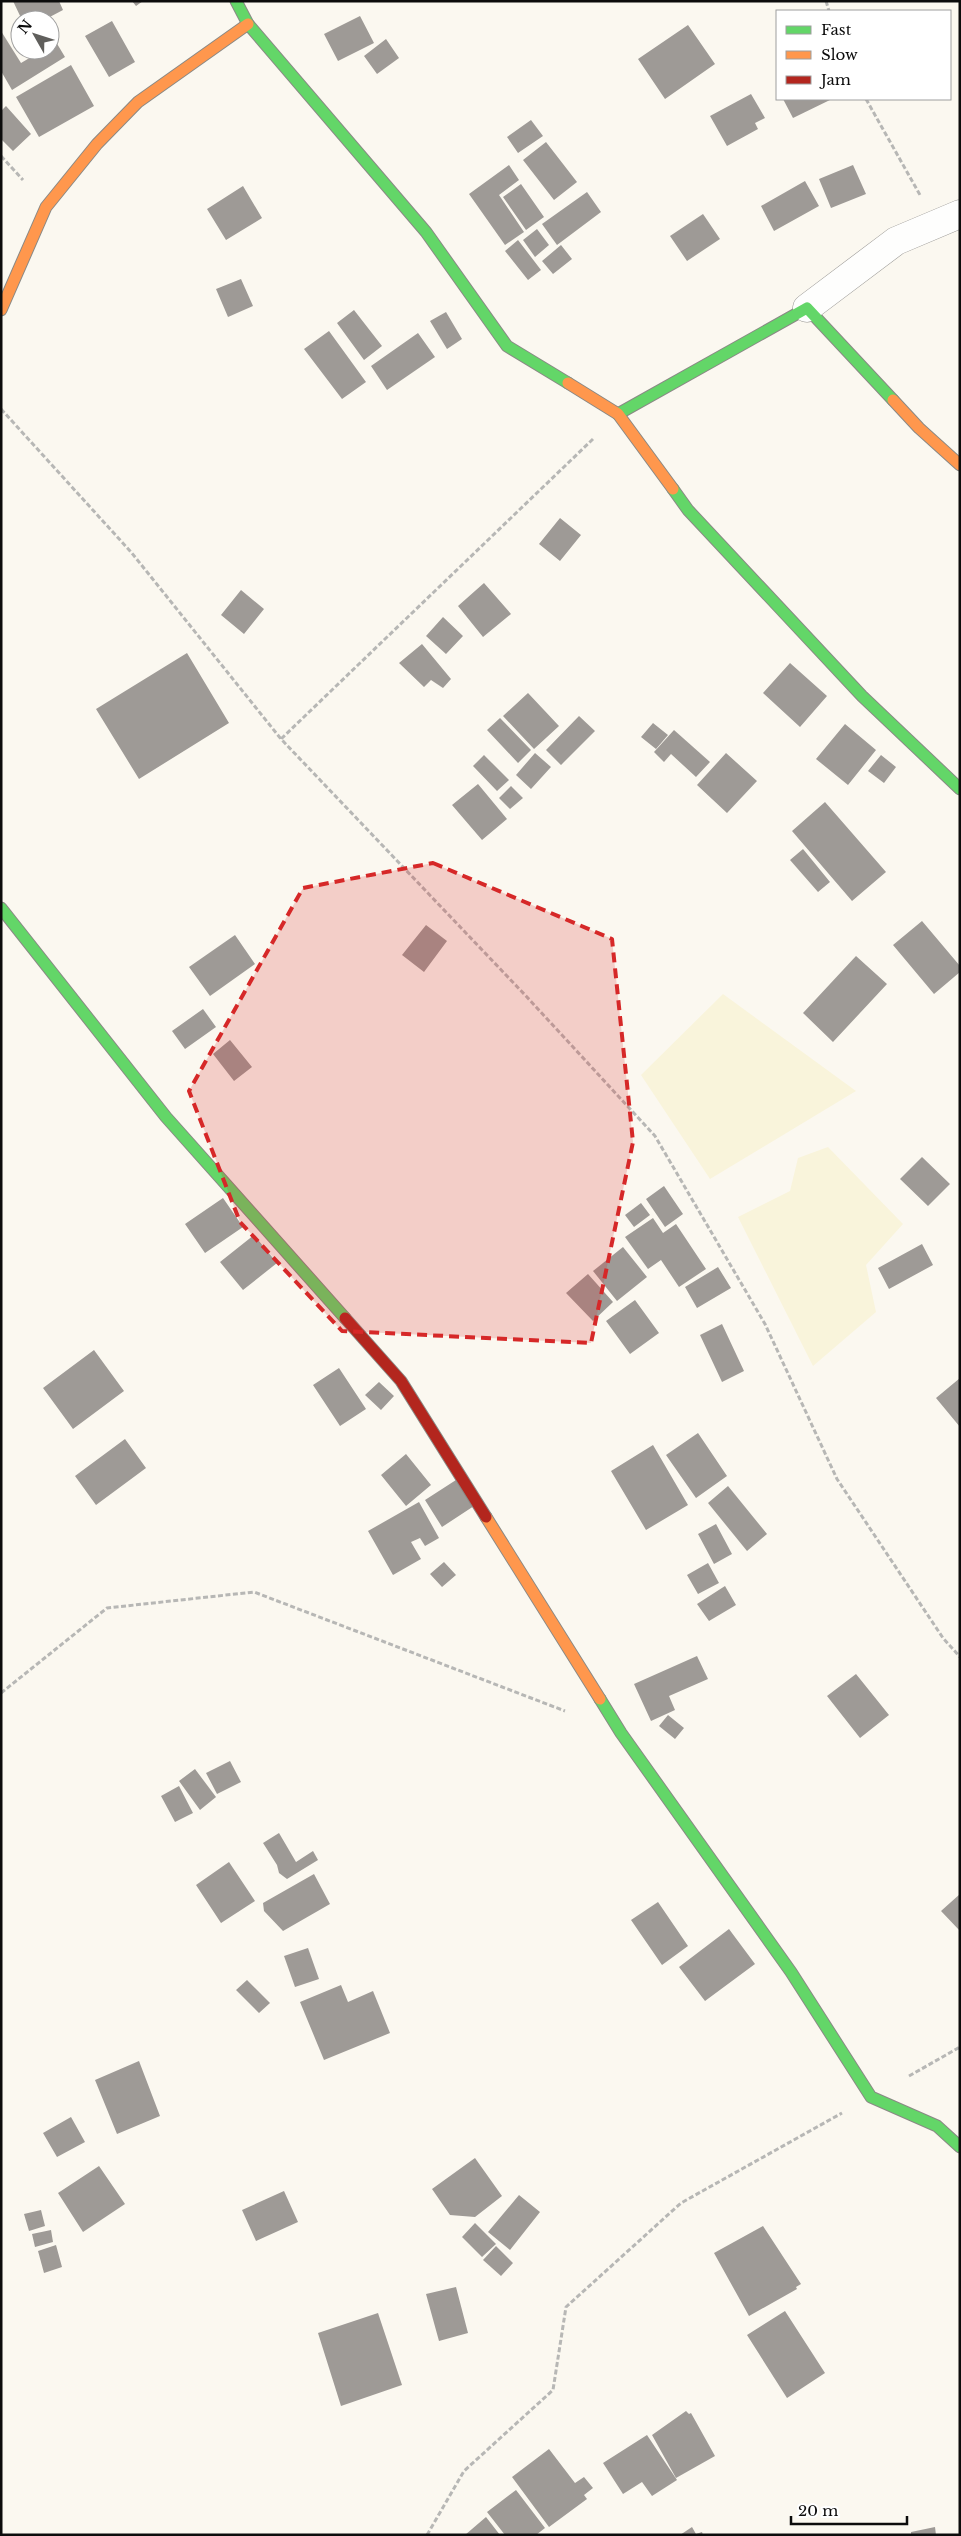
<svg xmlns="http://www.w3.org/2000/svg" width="961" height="2536" font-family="'Libre Baskerville',serif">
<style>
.farmland{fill:#f9f4db}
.building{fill:#9e9a96}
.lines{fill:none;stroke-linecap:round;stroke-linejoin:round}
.street-casing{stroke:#94928f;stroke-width:29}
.fast-casing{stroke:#8a8985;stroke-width:13}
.slow-casing{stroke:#8a8985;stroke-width:13}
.jam-casing{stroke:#8a8985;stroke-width:13}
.path{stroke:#b7b7b5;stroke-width:3;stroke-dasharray:5 2.5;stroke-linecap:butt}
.street{stroke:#fefefd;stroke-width:28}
.fast{stroke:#63d668;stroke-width:11}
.slow{stroke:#ff974d;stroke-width:11}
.jam{stroke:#b3261e;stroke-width:11}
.marked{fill:#d62828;fill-opacity:0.2;stroke:#d62828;stroke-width:4;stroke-dasharray:10 6;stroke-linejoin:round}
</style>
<rect width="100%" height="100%" fill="#fbf8f0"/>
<path class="farmland" d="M723 994 856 1091 710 1179 641 1075Z
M828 1147 903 1224 866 1265 876 1312 813 1366 738 1217 790 1191 798 1158Z"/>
<path class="building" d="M13 1H59L63 10 44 20H22Z
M132 1H143L136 6Z
M360 16 374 43 338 61 324 34Z
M112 21 135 62 109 77 85 36Z
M688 25 715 64 665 99 638 59Z
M1 31 21 63 43 50H50V46L56 42 65 57 12 90 1 71Z
M386 39 399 58 377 74 364 56Z
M71 65 94 106 39 137 16 97Z
M751 94 765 118 755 123 758 129 727 146 710 116Z
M783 99H832L793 118Z
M6 106 31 134 13 151 1 139V111Z
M531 120 543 136 518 153 507 137Z
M546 142 577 182 554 200 523 160Z
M509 165 519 180 499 195 524 232 505 245 469 194Z
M853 165 866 194 831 208 819 179Z
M805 181 819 206 774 231 761 206Z
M521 184 544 217 526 230 503 197Z
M243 186 262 218 226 240 207 209Z
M587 192 601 212 557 245 542 224Z
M703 214 720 239 687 261 670 236Z
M537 229 549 245 535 257 523 240Z
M518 240 541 270 528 280 505 251Z
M561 245 572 259 553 274 542 261Z
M241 279 253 306 228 317 216 289Z
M354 310 382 346 364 360 337 323Z
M446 312 462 339 447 349 430 321Z
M329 331 366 382 342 399 304 349Z
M418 333 435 357 387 390 371 366Z
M560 518 581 535 560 561 539 544Z
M484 583 511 614 483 637 458 606Z
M241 590 264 609 244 634 221 615Z
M443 617 463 636 446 654 426 636Z
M422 644 451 679 443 688 431 680 424 687 399 663Z
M187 653 229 723 139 779 96 709Z
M790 663 827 696 800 727 763 693Z
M528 693 559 726 534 749 503 716Z
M579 716 595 731 561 765 546 750Z
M500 718 531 750 518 763 487 730Z
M653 723 668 735 656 749 641 737Z
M845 724 876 750 848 785 816 759Z
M674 730 710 762 696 777 671 754 664 762 654 752Z
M535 753 551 767 531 789 516 775Z
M726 753 757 781 727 813 697 785Z
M484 755 509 780 497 791 473 766Z
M881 755 896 767 884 783 868 771Z
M478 784 507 819 482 840 452 805Z
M511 786 523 798 510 809 499 798Z
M825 802 886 872 852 901 792 831Z
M803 849 830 882 818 892 790 860Z
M922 921 960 966V972L934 994 893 945Z
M426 925 447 941 424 972 402 955Z
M235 935 255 964 210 996 189 967Z
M856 956 887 984 833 1042 803 1013Z
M203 1009 216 1027 185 1049 172 1031Z
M230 1040 252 1067 234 1081 213 1054Z
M922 1157 950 1184 928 1206 900 1179Z
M664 1186 683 1214 665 1227 646 1199Z
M223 1198 243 1227 205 1253 185 1224Z
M641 1203 650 1215 634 1227 625 1215Z
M653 1218 663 1233 676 1224 706 1269 679 1287 661 1260 648 1269 625 1237Z
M254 1235 277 1263 243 1290 220 1262Z
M922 1244 933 1265 889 1289 878 1268Z
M623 1247 647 1277 617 1301 593 1271Z
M718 1267 731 1288 697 1308 685 1287Z
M588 1274 613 1302 593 1321 566 1293Z
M635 1300 659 1333 630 1354 606 1321Z
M722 1324 744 1371 722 1382 700 1335Z
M94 1350 124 1391 73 1429 43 1388Z
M339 1368 366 1409 340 1426 313 1385Z
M960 1378V1427L936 1398Z
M379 1382 394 1396 381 1410 365 1395Z
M698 1433 727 1476 696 1498 666 1455Z
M125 1439 146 1468 96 1505 75 1476Z
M653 1445 688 1505 646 1530 611 1471Z
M406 1454 431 1485 406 1506 381 1475Z
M456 1480 474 1506 442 1527 425 1500Z
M728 1486 767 1534 747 1551 708 1503Z
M419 1502 439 1538 425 1546 420 1538 411 1542 421 1559 393 1575 368 1531Z
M716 1524 732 1554 714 1564 698 1534Z
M444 1562 456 1575 442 1587 430 1574Z
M708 1563 719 1583 698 1594 687 1575Z
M725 1586 736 1605 709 1621 697 1604Z
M697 1656 708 1679 669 1696 675 1710 651 1721 634 1684Z
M856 1674 889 1715 860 1738 827 1696Z
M668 1715 684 1728 675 1739 659 1726Z
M230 1761 241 1782 217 1794 206 1773Z
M195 1769 216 1797 200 1810 179 1781Z
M179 1786 193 1813 175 1822 161 1796Z
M279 1833 296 1862 313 1851 318 1860 287 1879 279 1873 277 1865 263 1843Z
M229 1862 255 1901 221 1923 196 1885Z
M314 1874 330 1904 283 1931 264 1911 263 1903Z
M960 1894V1931L941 1911Z
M658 1902 688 1946 662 1965 631 1920Z
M729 1929 755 1964 705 2001 679 1967Z
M308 1948 319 1979 295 1987 284 1956Z
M247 1980 270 2003 259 2013 236 1990Z
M341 1985 348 2002 373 1991 390 2033 324 2060 300 2002Z
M139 2061 160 2116 117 2134 95 2080Z
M71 2117 85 2142 57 2157 43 2133Z
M475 2158 502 2196 475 2217 450 2215 432 2189Z
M99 2166 125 2204 83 2232 58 2193Z
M284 2191 298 2222 256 2241 242 2210Z
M519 2195 540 2212 510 2250 488 2232Z
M41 2210 45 2226 29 2231 24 2214Z
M475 2223 496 2244 482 2257 462 2237Z
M763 2226 801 2284 796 2287 797 2289 749 2316 714 2253Z
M51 2230 53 2242 35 2247 32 2234Z
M56 2245 62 2267 44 2273 38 2251Z
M496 2246 513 2263 501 2276 483 2260Z
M456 2287 468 2333 439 2341 426 2294Z
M785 2311 825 2373 787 2398 747 2335Z
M378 2313 402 2385 341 2406 318 2333Z
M686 2411 689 2414 691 2413 715 2456 676 2478 652 2435Z
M647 2435 677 2480 652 2496 642 2482 623 2494 603 2463Z
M549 2449 575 2483 584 2477 593 2488 584 2495 587 2499 549 2527 512 2477Z
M516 2490 545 2528 536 2535H505L487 2512Z
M486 2517 500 2535H465Z
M692 2527 696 2534 702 2532 703 2535H680Z
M935 2527 936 2535H911V2532Z"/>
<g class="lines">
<defs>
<path id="street" d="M807 308 896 241 960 214"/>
<path id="fast" d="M236 1 248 24 426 232 507 346 568 383
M618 414 807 308 893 400
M673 489 688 510 862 696 960 789
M1 908 166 1117 345 1318
M600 1699 621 1733 791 1972 871 2097 937 2126 960 2147"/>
<path id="slow" d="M1 310 46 207 97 144 138 102 248 24
M568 383 618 414 673 489
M893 400 919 428 960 465
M486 1517 600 1699"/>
<path id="jam" d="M345 1318 401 1381 486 1517"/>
</defs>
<use href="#street" class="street-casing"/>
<use href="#fast" class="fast-casing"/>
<use href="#slow" class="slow-casing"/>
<use href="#jam" class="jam-casing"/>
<path class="path" d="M826 1 829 11
M866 99 920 195
M1 156 23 180
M1 409 131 552 281 739
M593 439 281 739 526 996 655 1136 765 1324 837 1479 943 1638 960 1657
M1 1693 107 1608 254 1592 565 1711
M909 2076 960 2047
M427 2535 464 2471 553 2390 566 2307 681 2203 842 2113"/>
<use href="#street" class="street"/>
<use href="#fast" class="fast"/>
<use href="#slow" class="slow"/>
<use href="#jam" class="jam"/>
</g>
<path class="marked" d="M433 863 612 939 633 1142 591 1343 342 1331 240 1222 189 1091 303 888Z"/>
<rect width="961" height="2536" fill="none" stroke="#0c0c0c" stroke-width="5"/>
<rect x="776" y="10" width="175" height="90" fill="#ffffff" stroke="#9e9e9e"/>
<rect x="786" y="26" width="25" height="8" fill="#63d668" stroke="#9e9e9e"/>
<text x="821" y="35" font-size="15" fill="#0c0c0c">Fast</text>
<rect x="786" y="51" width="25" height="8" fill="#ff974d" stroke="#9e9e9e"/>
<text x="821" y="60" font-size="15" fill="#0c0c0c">Slow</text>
<rect x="786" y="76" width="25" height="8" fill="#b3261e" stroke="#9e9e9e"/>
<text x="821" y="85" font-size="15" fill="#0c0c0c">Jam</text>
<g transform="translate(35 35) rotate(309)"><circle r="24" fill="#ffffff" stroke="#9e9e9e"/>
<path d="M0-4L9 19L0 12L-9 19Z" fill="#605f5c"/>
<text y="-8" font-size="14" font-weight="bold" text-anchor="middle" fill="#0c0c0c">N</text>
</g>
<path d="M791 2516v8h116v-8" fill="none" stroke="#0c0c0c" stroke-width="2.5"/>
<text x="798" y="2516" font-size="15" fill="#0c0c0c" stroke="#ffffff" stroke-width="4" paint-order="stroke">20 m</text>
</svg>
